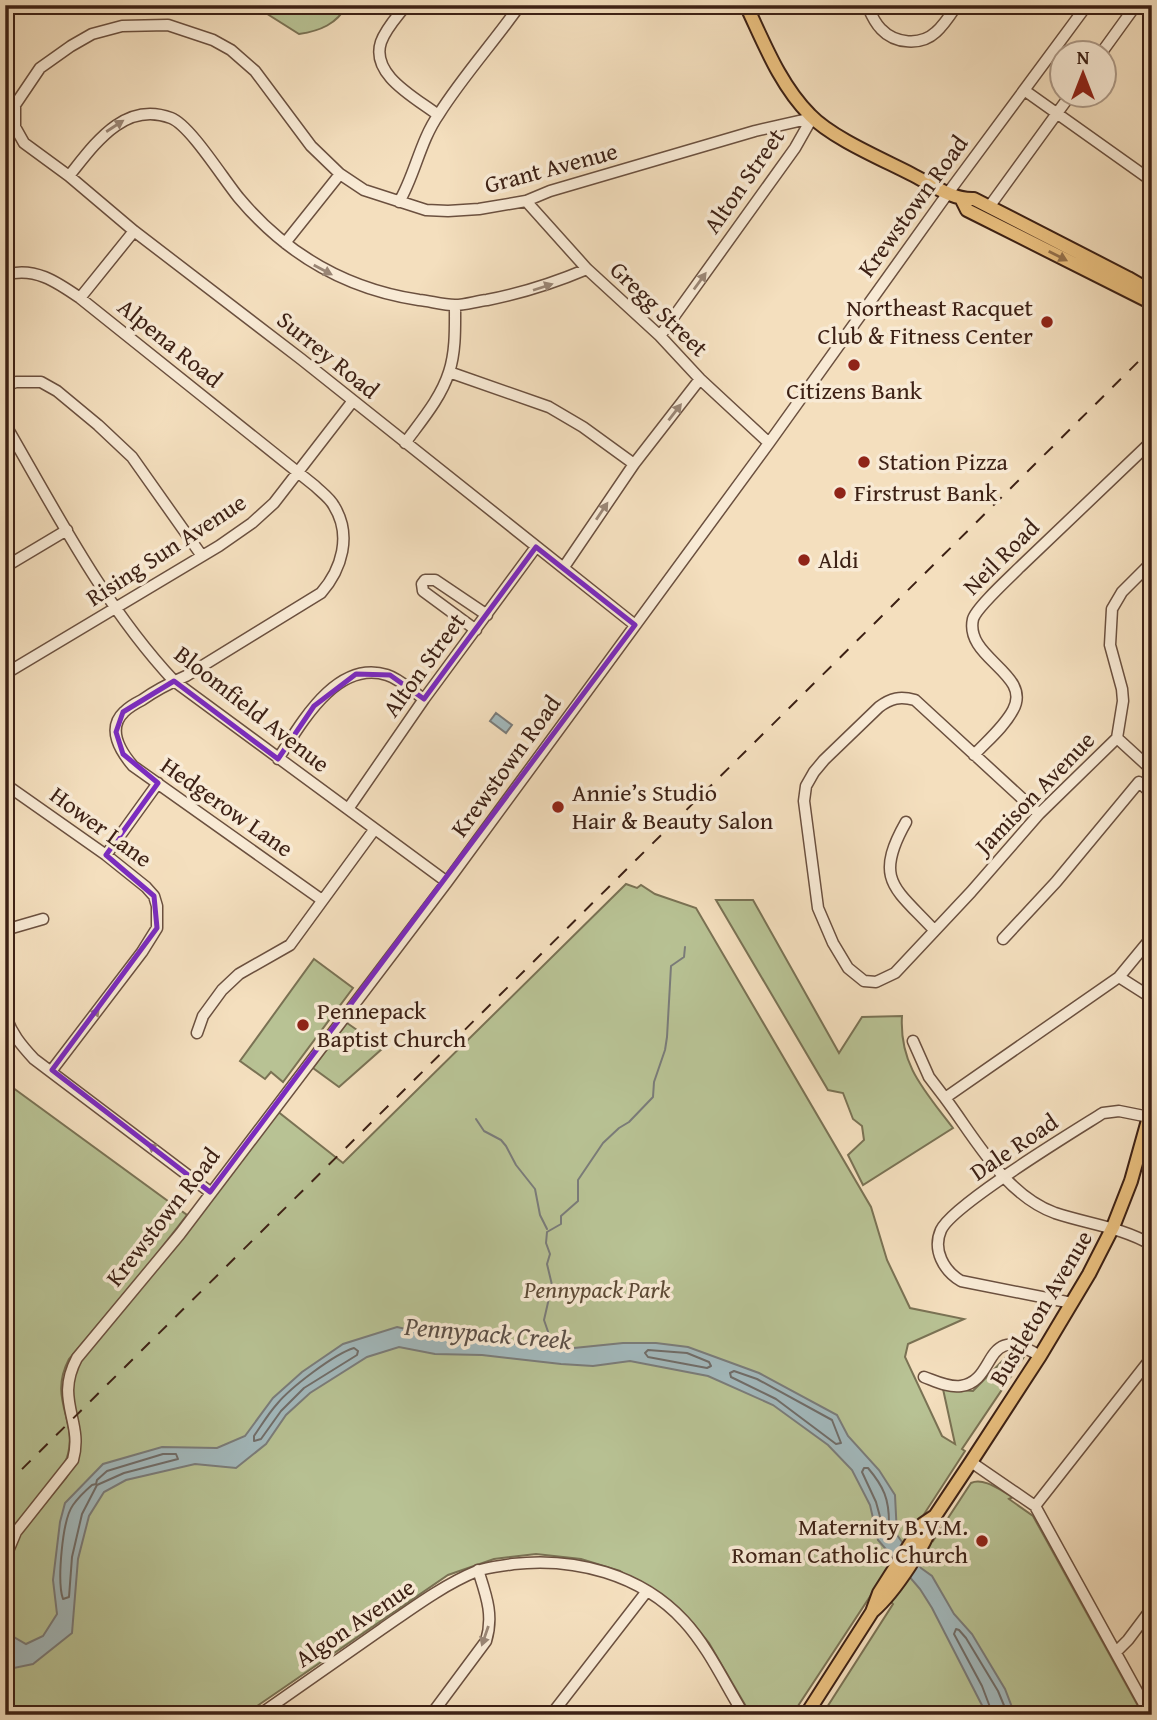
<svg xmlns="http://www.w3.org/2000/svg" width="1157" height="1720" font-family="'Gentium Book Plus',serif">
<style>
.green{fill:#b8c294;stroke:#7a7254;stroke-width:2}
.water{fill:#a2b9bd;stroke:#7a7c7a;stroke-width:2}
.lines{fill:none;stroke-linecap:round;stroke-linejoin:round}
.shore{stroke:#706d69;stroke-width:2}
.stream{stroke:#7a7c7a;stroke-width:2}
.minor-casing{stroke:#6b503f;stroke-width:13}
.major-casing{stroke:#3d2115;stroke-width:16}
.minor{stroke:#f8ead5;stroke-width:10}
.major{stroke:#eac07f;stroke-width:12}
.rail{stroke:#3d2115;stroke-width:2;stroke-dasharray:12 12;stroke-linecap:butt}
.oneway{fill:#9a8675}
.oneway2{fill:#94704a}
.marked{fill:none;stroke:#7b2cbf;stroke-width:5;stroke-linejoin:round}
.poi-dot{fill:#8f2418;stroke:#f8ead5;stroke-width:2.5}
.labels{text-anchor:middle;stroke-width:7;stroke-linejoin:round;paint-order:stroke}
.street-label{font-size:24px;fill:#3d2115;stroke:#f8ead5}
.poi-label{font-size:24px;fill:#3d2115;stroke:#f8ead5;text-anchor:start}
.park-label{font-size:24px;font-style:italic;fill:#5c4935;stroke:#f8ead5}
.water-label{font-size:26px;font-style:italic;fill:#5b4f47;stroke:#f8ead5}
</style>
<rect width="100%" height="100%" fill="#f4dfbe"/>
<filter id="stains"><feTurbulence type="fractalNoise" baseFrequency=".00286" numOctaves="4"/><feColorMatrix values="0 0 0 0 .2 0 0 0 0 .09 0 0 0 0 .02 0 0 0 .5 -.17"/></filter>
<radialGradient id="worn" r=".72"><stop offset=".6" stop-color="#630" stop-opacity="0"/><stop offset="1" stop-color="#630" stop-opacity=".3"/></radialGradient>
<path class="green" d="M253 5H347C337 24 320 31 299 34Z
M626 884 637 888 641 885 655 894 696 908 871 1207 887 1260 910 1308 964 1319 908 1344 905 1357 942 1436 955 1444 943 1389 973 1391 1012 1351 1024 1357 962 1449 965 1451 917 1525 933 1541 971 1483C984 1477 1001 1491 1013 1497L1009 1499 1033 1516 1143 1715H822L893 1604 877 1586 792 1715H751L709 1643 693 1623 620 1571 581 1559 536 1554 494 1559 448 1575 244 1715H5V1593H8L10 1557 20 1534 66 1478 76 1461 70 1386 82 1357 175 1248 277 1111 343 1163Z
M716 900H753L839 1053 862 1017 902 1016C899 1065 925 1091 953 1128L863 1185 848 1155 864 1140 862 1126 853 1119 843 1093 828 1090Z
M314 959 353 988 283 1082 271 1072 265 1079 240 1061Z
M347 1023 383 1048 339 1087 313 1068Z
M5 1082 187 1215 148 1265 69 1359C48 1399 77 1419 68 1454 62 1481 18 1512 5 1542Z"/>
<path class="water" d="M496 713 512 725 506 733 490 721Z
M397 1327 423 1333 564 1349 623 1343H656L688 1347 759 1373 837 1415 848 1436 879 1470 895 1495 897 1535 921 1568 932 1576 954 1614 972 1634 1005 1689 1015 1715H987L932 1608 920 1589 878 1540 870 1505 852 1470 828 1445 773 1405 708 1376 630 1361 593 1366 561 1364 482 1355 435 1354 399 1347 367 1357 310 1393 286 1415 266 1444 236 1468 195 1464 126 1480 104 1492 89 1516 78 1559 72 1633 33 1664 14 1668 5 1662V1632L26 1644 43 1636 57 1614 53 1580 60 1522 65 1503 103 1464 162 1447 217 1448 245 1436 273 1398 302 1372 343 1344Z"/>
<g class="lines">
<path class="shore" d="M354 1348 358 1351 357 1355 304 1388 281 1411 261 1439 254 1441V1436C261 1426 268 1414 277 1404 290 1388 334 1354 354 1348Z
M648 1350 687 1353 709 1362 711 1366 707 1368 648 1357 645 1353Z
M734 1371 757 1379 832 1420 841 1443 836 1444 776 1399 731 1377 730 1373Z
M163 1454H176L178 1459 124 1473 97 1485 82 1514 72 1557 69 1597 63 1599C57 1582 62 1520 73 1505 78 1498 85 1491 92 1485L96 1484 97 1480 107 1471Z
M864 1468H868C884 1487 889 1499 889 1523L887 1526 882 1524 876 1502 862 1472Z
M993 1715 982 1686 954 1634 956 1629 959 1630 966 1638 998 1691 1008 1715"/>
<path class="stream" d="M476 1119 484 1131 501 1140 506 1146 516 1165 535 1189 540 1215 547 1229
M554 1349 544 1320 552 1285 547 1264 550 1254 546 1243 547 1232 561 1224V1216L578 1201V1180L603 1143 619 1128 629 1122 653 1097 654 1082 665 1050 667 1037 671 966 684 957 685 947"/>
<defs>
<path id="minor" d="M406 5C397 17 386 28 381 42 370 75 416 98 438 115
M867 5C871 14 874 22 881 29 895 44 921 46 936 32 944 25 951 14 957 5
M1102 52 1136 5
M1024 90 1152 181
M69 176C94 145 124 100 171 118 190 125 224 180 239 198 286 254 346 289 419 300 430 301 443 305 455 305 465 305 477 301 487 300 523 293 554 283 587 269
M526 201 587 269 660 336 700 379 769 443
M399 202C415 175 420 141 439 114 463 76 494 42 520 5
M989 207 1071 94
M285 243 340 174
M5 275C34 266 57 282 80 298L315 486C321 492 330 498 334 506 352 535 342 569 321 593L186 676C170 683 156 690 142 700 136 703 129 707 124 712 106 729 121 752 133 766L322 900
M80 298 134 231
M660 336 795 148 812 118
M449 372 549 407 583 427 634 464
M5 386 16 382H41L57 391 98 425 132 457 202 556
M5 424C56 512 104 606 174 681L447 882
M405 443C421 421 441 398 449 372 456 351 455 326 455 305
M5 567 67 530
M564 567 634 464 700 379
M635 625 301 359 134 231 69 176 24 143 15 127V105L40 68 71 46 92 34 122 26 168 25 213 40 231 50 255 71 311 146 340 174 364 190 426 210 448 211 479 209 526 201 550 191 755 131 812 118
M476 630 423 591 422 584 425 580H435L487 615
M5 674 219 546 252 523 274 503 352 402
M1117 738 1152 770
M974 755C987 741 1004 727 1013 710 1033 674 964 658 973 619 976 608 1010 577 1020 567 1064 525 1108 483 1152 441
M278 759C301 724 336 659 387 675 400 679 413 692 424 699
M5 784 106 855 146 887 154 896 157 906V928L142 952 52 1070
M348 809 424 699 536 547
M1039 814 915 700C900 696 891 698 879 707L824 760 814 772 806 786 804 801 818 908 833 943 848 968 864 981 876 982 895 973 971 892 1039 814 1117 738 1123 701 1122 689 1110 645 1112 609 1122 592 1152 562
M906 822C873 880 895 888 934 930
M106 855 158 783
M5 930 43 919
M1003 939 1056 882 1139 782 1152 794
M1119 977 1152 998
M5 1014C11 1033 21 1045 34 1059L210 1192
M197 1033 203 1016 222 990 239 974 290 945 374 830
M913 1041 929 1077 945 1098 1119 977 1152 937
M945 1098C975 1138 1005 1195 1055 1213 1088 1224 1121 1227 1152 1245
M1072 1303 961 1281C944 1271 932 1250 941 1230 952 1205 1073 1132 1103 1113L1119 1111 1149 1117
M924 1377C935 1381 949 1388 961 1386 998 1381 982 1320 1040 1356
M971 1462 1035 1506 1150 1715
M1035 1506 1152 1357
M5 1558 16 1532 73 1460C84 1421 54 1401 77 1358L180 1234 447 882 769 443 948 193 1087 5
M1116 1652 1128 1640 1152 1608
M259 1715C300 1686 341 1658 382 1629 411 1609 443 1585 477 1571 488 1567 502 1566 513 1564 574 1557 641 1574 684 1621 708 1647 725 1684 744 1715
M431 1715 486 1641C494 1615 486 1595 478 1570
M551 1715 647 1591"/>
<path id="major" d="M746 5C764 43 780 85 810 115 832 138 882 159 911 174 931 184 952 200 974 199L1128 278 1152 292
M962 200 967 210 1152 303
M873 1611C895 1592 927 1543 935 1516
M806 1715 872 1612 879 1593 923 1524 935 1516 971 1462 1040 1356 1089 1274 1113 1227 1131 1181 1152 1106"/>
</defs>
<use href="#minor" class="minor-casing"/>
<use href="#major" class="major-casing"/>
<use href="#minor" class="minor"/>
<use href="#major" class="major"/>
<path class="rail" d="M5 1486 1152 348"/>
</g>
<defs><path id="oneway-solid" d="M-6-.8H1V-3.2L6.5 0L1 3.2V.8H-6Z" transform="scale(1.75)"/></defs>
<g class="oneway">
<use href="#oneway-solid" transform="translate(115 126) rotate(-33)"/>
<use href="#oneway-solid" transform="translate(323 270) rotate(28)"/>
<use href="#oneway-solid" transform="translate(700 281) rotate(-54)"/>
<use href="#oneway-solid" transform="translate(543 287) rotate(-18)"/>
<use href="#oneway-solid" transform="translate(675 412) rotate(-52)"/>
<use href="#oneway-solid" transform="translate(602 511) rotate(-56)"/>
<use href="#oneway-solid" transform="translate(93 1016) rotate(-53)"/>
<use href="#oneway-solid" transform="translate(156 1150) rotate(-142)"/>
<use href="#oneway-solid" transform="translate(485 1636) rotate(109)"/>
</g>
<use class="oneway2" href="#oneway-solid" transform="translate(1058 256) rotate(27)"/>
<path class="marked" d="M536 547 635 625 210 1192 52 1070 157 928 154 896 106 855 158 783 123 754 116 732 123 712 174 681 278 759 314 706 356 674 390 675 424 699Z"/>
<g class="poi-dot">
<circle cx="1047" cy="322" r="7"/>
<circle cx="854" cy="365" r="7"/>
<circle cx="864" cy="462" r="7"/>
<circle cx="840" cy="493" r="7"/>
<circle cx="804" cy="560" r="7"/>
<circle cx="558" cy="807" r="7"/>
<circle cx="303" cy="1025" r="7"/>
<circle cx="982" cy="1541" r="7"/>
</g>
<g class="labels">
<g class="street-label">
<text transform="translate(551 168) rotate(-15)" y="8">Grant Avenue</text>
<text transform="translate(744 181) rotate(-55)" y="8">Alton Street</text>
<text transform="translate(913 206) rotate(-54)" y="8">Krewstown Road</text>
<text transform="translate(659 309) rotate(44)" y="8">Gregg Street</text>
<text transform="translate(170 343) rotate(39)" y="8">Alpena Road</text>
<text transform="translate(328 355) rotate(39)" y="8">Surrey Road</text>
<text transform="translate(166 550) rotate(-33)" y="8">Rising Sun Avenue</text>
<text transform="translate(1001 557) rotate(-45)" y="8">Neil Road</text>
<text transform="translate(424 665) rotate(-54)" y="8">Alton Street</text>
<text transform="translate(252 709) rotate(38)" y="8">Bloomfield Avenue</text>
<text transform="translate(506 766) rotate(-54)" y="8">Krewstown Road</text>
<text transform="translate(1035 793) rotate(-46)" y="8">Jamison Avenue</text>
<text transform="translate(227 807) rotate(35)" y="8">Hedgerow Lane</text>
<text transform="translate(101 827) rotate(36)" y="8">Hower Lane</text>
<text transform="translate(1014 1147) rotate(-34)" y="8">Dale Road</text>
<text transform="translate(163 1217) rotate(-52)" y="8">Krewstown Road</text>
<text transform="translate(1041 1308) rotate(-59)" y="8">Bustleton Avenue</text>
<text transform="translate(355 1623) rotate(-34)" y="8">Algon Avenue</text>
</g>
<g class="poi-label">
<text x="1033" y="316" text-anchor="end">Northeast Racquet<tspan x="1033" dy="28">Club &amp; Fitness Center</tspan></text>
<text x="854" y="399" text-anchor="middle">Citizens Bank</text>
<text x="878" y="470">Station Pizza</text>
<text x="854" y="501">Firstrust Bank</text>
<text x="818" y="568">Aldi</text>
<text x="572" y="801">Annie’s Studio<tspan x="572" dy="28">Hair &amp; Beauty Salon</tspan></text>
<text x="317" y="1019">Pennepack<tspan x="317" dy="28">Baptist Church</tspan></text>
<text x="968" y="1535" text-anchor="end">Maternity B.V.M.<tspan x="968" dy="28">Roman Catholic Church</tspan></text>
</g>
<g class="park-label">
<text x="597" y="1298">Pennypack Park</text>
</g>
<g class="water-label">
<text transform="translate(488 1333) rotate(5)" y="9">Pennypack Creek</text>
</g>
</g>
<rect width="1157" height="1720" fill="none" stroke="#f4dfbe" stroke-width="28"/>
<rect x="7" y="7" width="1143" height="1706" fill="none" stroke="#3d2115" stroke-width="3.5"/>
<rect x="14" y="14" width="1129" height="1692" fill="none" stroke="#3d2115" stroke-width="2"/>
<g transform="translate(1083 74)"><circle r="33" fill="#f8ead5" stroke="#ad9a88" stroke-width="2"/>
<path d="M0-5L12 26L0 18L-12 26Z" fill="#8f2418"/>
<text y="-10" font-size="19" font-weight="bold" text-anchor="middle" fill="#3d2115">N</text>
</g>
<rect width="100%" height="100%" filter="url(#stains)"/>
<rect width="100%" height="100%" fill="url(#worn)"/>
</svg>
